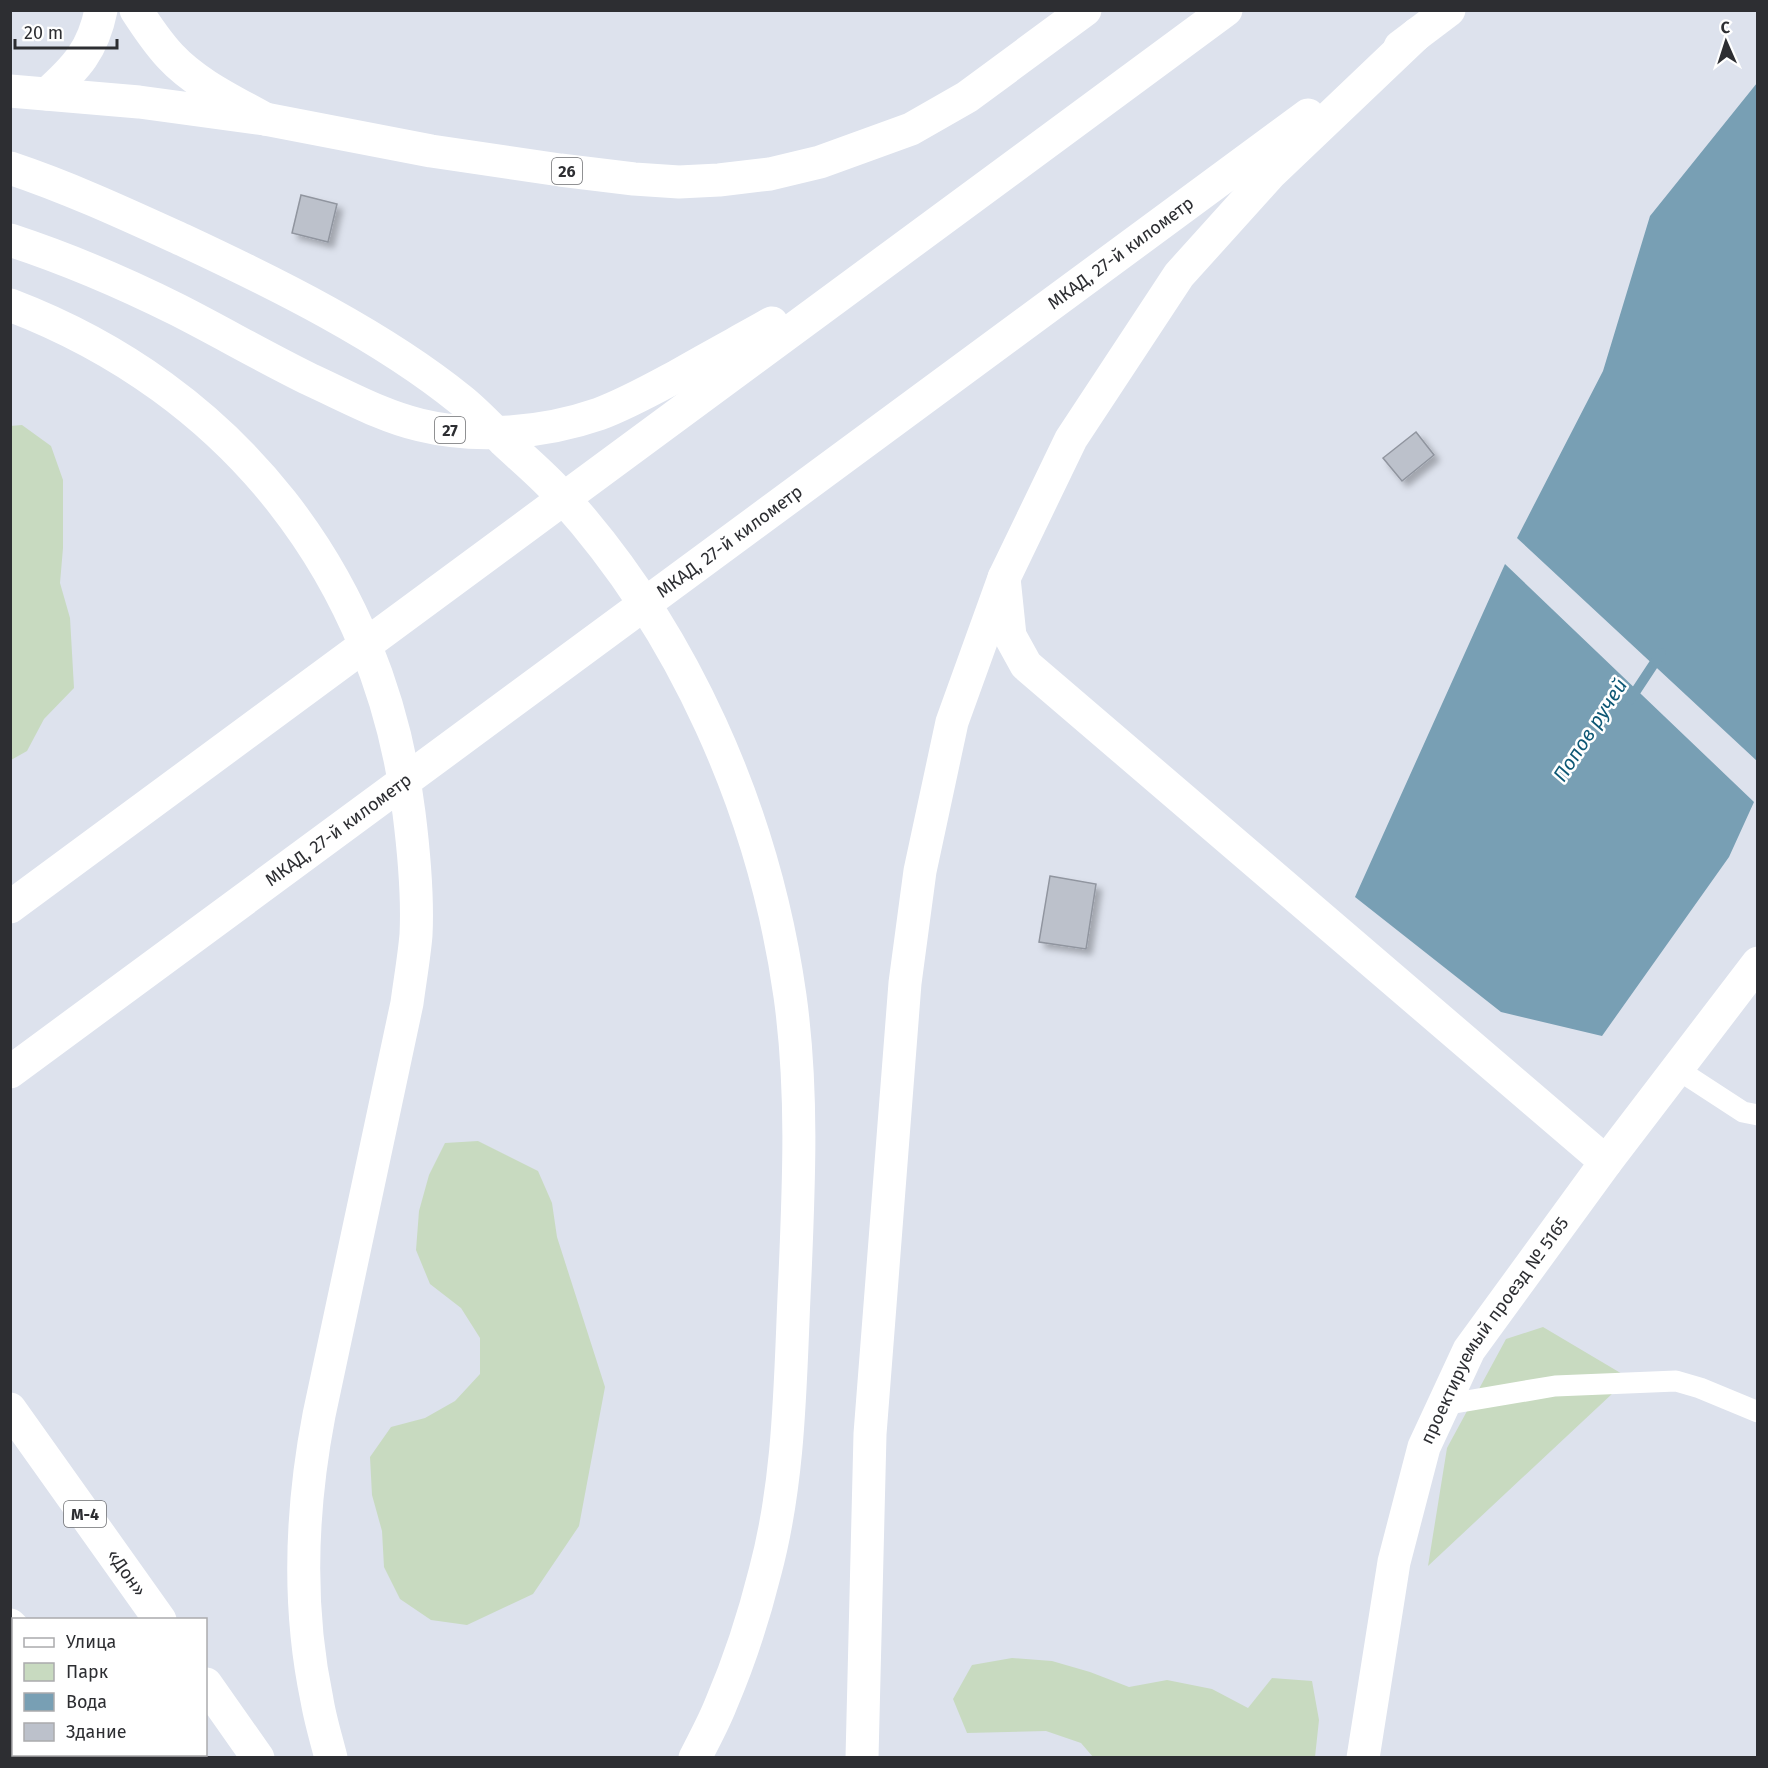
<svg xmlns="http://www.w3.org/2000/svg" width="1768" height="1768" font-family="'Fira Sans',sans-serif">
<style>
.green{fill:#c8dac0}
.water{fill:#789fb4}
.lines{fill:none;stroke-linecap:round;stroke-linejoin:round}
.stream{stroke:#789fb4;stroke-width:10}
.building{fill:#bcc1cb;stroke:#90959f;stroke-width:1.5;filter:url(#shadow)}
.service{stroke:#fff;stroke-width:21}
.minor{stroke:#fff;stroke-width:33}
.primary{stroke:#fff;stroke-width:33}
.trunk{stroke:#fff;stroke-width:33}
.labels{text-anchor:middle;stroke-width:5;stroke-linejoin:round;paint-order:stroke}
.shield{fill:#fff;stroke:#6c6d70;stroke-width:1.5}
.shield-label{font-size:16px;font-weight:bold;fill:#2d2e32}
.street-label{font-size:18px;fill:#2d2e32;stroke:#fff}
.water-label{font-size:20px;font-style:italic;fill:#0e5875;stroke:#fff}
</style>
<defs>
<filter id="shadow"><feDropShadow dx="5.5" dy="5.5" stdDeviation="3" flood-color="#0004"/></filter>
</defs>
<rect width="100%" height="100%" fill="#dde2ed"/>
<path class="green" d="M22 425 51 446 63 480V548L60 583 70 618 74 688 44 719 27 751 11 760 10 426Z
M478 1141 538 1171 552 1203 557 1237 605 1387 579 1526 533 1594 467 1625 431 1620 400 1599 384 1567 382 1531 372 1495 370 1457 391 1427 425 1418 455 1401 480 1374V1338L461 1308 430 1284 416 1250 419 1211 429 1175 445 1143Z
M1543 1327 1629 1378 1428 1566 1447 1448 1506 1339Z
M1012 1658 1052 1661 1090 1672 1129 1687 1167 1680 1212 1689 1248 1708 1272 1678 1312 1681 1319 1720 1315 1757H1093L1081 1743 1046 1731 967 1733 953 1699 972 1665Z"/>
<path class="water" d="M1757 83V761L1517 538 1603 371 1650 216Z
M1505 564 1754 802 1729 857 1602 1036 1501 1012 1355 897Z"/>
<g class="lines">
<path class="stream" d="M1630 700 1661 653"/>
</g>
<path class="building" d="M301 195 337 204 328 242 292 233Z
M1416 432 1434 455 1402 481 1383 458Z
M1050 876 1096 884 1086 949 1039 942Z"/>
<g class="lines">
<path class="service" d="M1677 1069 1743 1112 1758 1115
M1443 1405 1555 1386 1676 1381 1700 1388 1758 1412"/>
<g class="minor">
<path d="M136 10C147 27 157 42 170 56 196 84 233 101 265 119"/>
<path d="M47 94C76 68 93 50 101 10"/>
<path d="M1004 578 1010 636 1026 665 1606 1162"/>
<path id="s1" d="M1363 1758 1394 1562 1424 1447 1469 1350 1606 1162 1758 963"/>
</g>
<path class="primary" d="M10 91 139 102 265 119 431 151 560 170 634 179 679 182 719 180 770 174 820 162 911 129 967 97 1085 10
M10 168C70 188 128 215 185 241 277 284 382 336 461 400 476 412 490 427 504 441 521 457 539 472 555 489 683 627 764 811 790 996 803 1089 799 1182 795 1275 790 1374 791 1475 765 1572 754 1616 739 1662 721 1704 714 1722 704 1740 695 1758
M83 1754 84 1758"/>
<g class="trunk">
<path d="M1400 47 1449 10"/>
<path d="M10 240C68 259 124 283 178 310 223 333 266 358 311 380 346 396 382 416 420 425 477 439 544 433 599 414 626 404 651 390 677 376 708 358 740 341 772 323"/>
<path d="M10 305C233 390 379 576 409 813 414 853 418 895 416 935 414 958 410 980 407 1003L319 1415C301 1509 297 1605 317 1700 320 1719 326 1738 331 1758"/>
<path d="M10 907 1226 10"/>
<path id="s2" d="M10 1072 1308 115"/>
<path id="s3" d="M10 1409 160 1620"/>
<path d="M10 1625 14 1629"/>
<path d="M206 1684 258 1758"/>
<path d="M105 1754 107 1758"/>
<path d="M862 1758 870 1434 905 983 920 871 952 722 1004 578 1071 439 1179 275 1271 173 1417 34"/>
</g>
</g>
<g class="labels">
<g class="shield">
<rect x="552" y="158" width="30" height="26" rx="4.5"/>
<rect x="435" y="417" width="30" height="26" rx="4.5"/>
<rect x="64" y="1501" width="42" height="26" rx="4.5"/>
</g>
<g class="shield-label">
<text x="567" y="177">26</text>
<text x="450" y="436">27</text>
<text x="85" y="1520">М-4</text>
</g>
<g class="street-label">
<text dy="6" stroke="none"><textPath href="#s2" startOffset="1380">МКАД, 27-й километр</textPath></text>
<text dy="6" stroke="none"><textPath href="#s2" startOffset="894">МКАД, 27-й километр</textPath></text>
<text dy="6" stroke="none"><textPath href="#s2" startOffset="408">МКАД, 27-й километр</textPath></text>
<text dy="6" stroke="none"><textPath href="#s1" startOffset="454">проектируемый проезд № 5165</textPath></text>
<text dy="6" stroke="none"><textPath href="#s3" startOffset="201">«Дон»</textPath></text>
</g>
<g class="water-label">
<text transform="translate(1590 730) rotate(-57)" y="7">Попов ручей</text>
</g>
</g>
<rect width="1768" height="1768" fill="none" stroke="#2d2e32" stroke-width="24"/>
<rect x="12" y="1618" width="195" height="138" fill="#ffffff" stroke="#ababad" stroke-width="1.5"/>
<rect x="24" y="1638" width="30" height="9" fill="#ffffff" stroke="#ababad" stroke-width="1.5"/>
<text x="66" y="1648" font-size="18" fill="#2d2e32">Улица</text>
<rect x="24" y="1663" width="30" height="18" fill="#c8dac0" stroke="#ababad" stroke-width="1.5"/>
<text x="66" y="1678" font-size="18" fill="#2d2e32">Парк</text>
<rect x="24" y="1693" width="30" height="18" fill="#789fb4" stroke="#ababad" stroke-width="1.5"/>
<text x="66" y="1708" font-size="18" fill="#2d2e32">Вода</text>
<rect x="24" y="1723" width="30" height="18" fill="#bcc1cb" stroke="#ababad" stroke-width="1.5"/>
<text x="66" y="1738" font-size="18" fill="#2d2e32">Здание</text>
<g transform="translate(1726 42) rotate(357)" stroke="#ffffff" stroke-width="4.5" paint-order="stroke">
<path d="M0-4.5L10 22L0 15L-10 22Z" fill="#2d2e32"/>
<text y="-9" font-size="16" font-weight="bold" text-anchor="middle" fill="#2d2e32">С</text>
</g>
<path d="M15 39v9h102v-9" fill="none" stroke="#2d2e32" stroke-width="3"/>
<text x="24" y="39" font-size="18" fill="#2d2e32" stroke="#ffffff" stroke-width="4.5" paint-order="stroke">20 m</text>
</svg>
